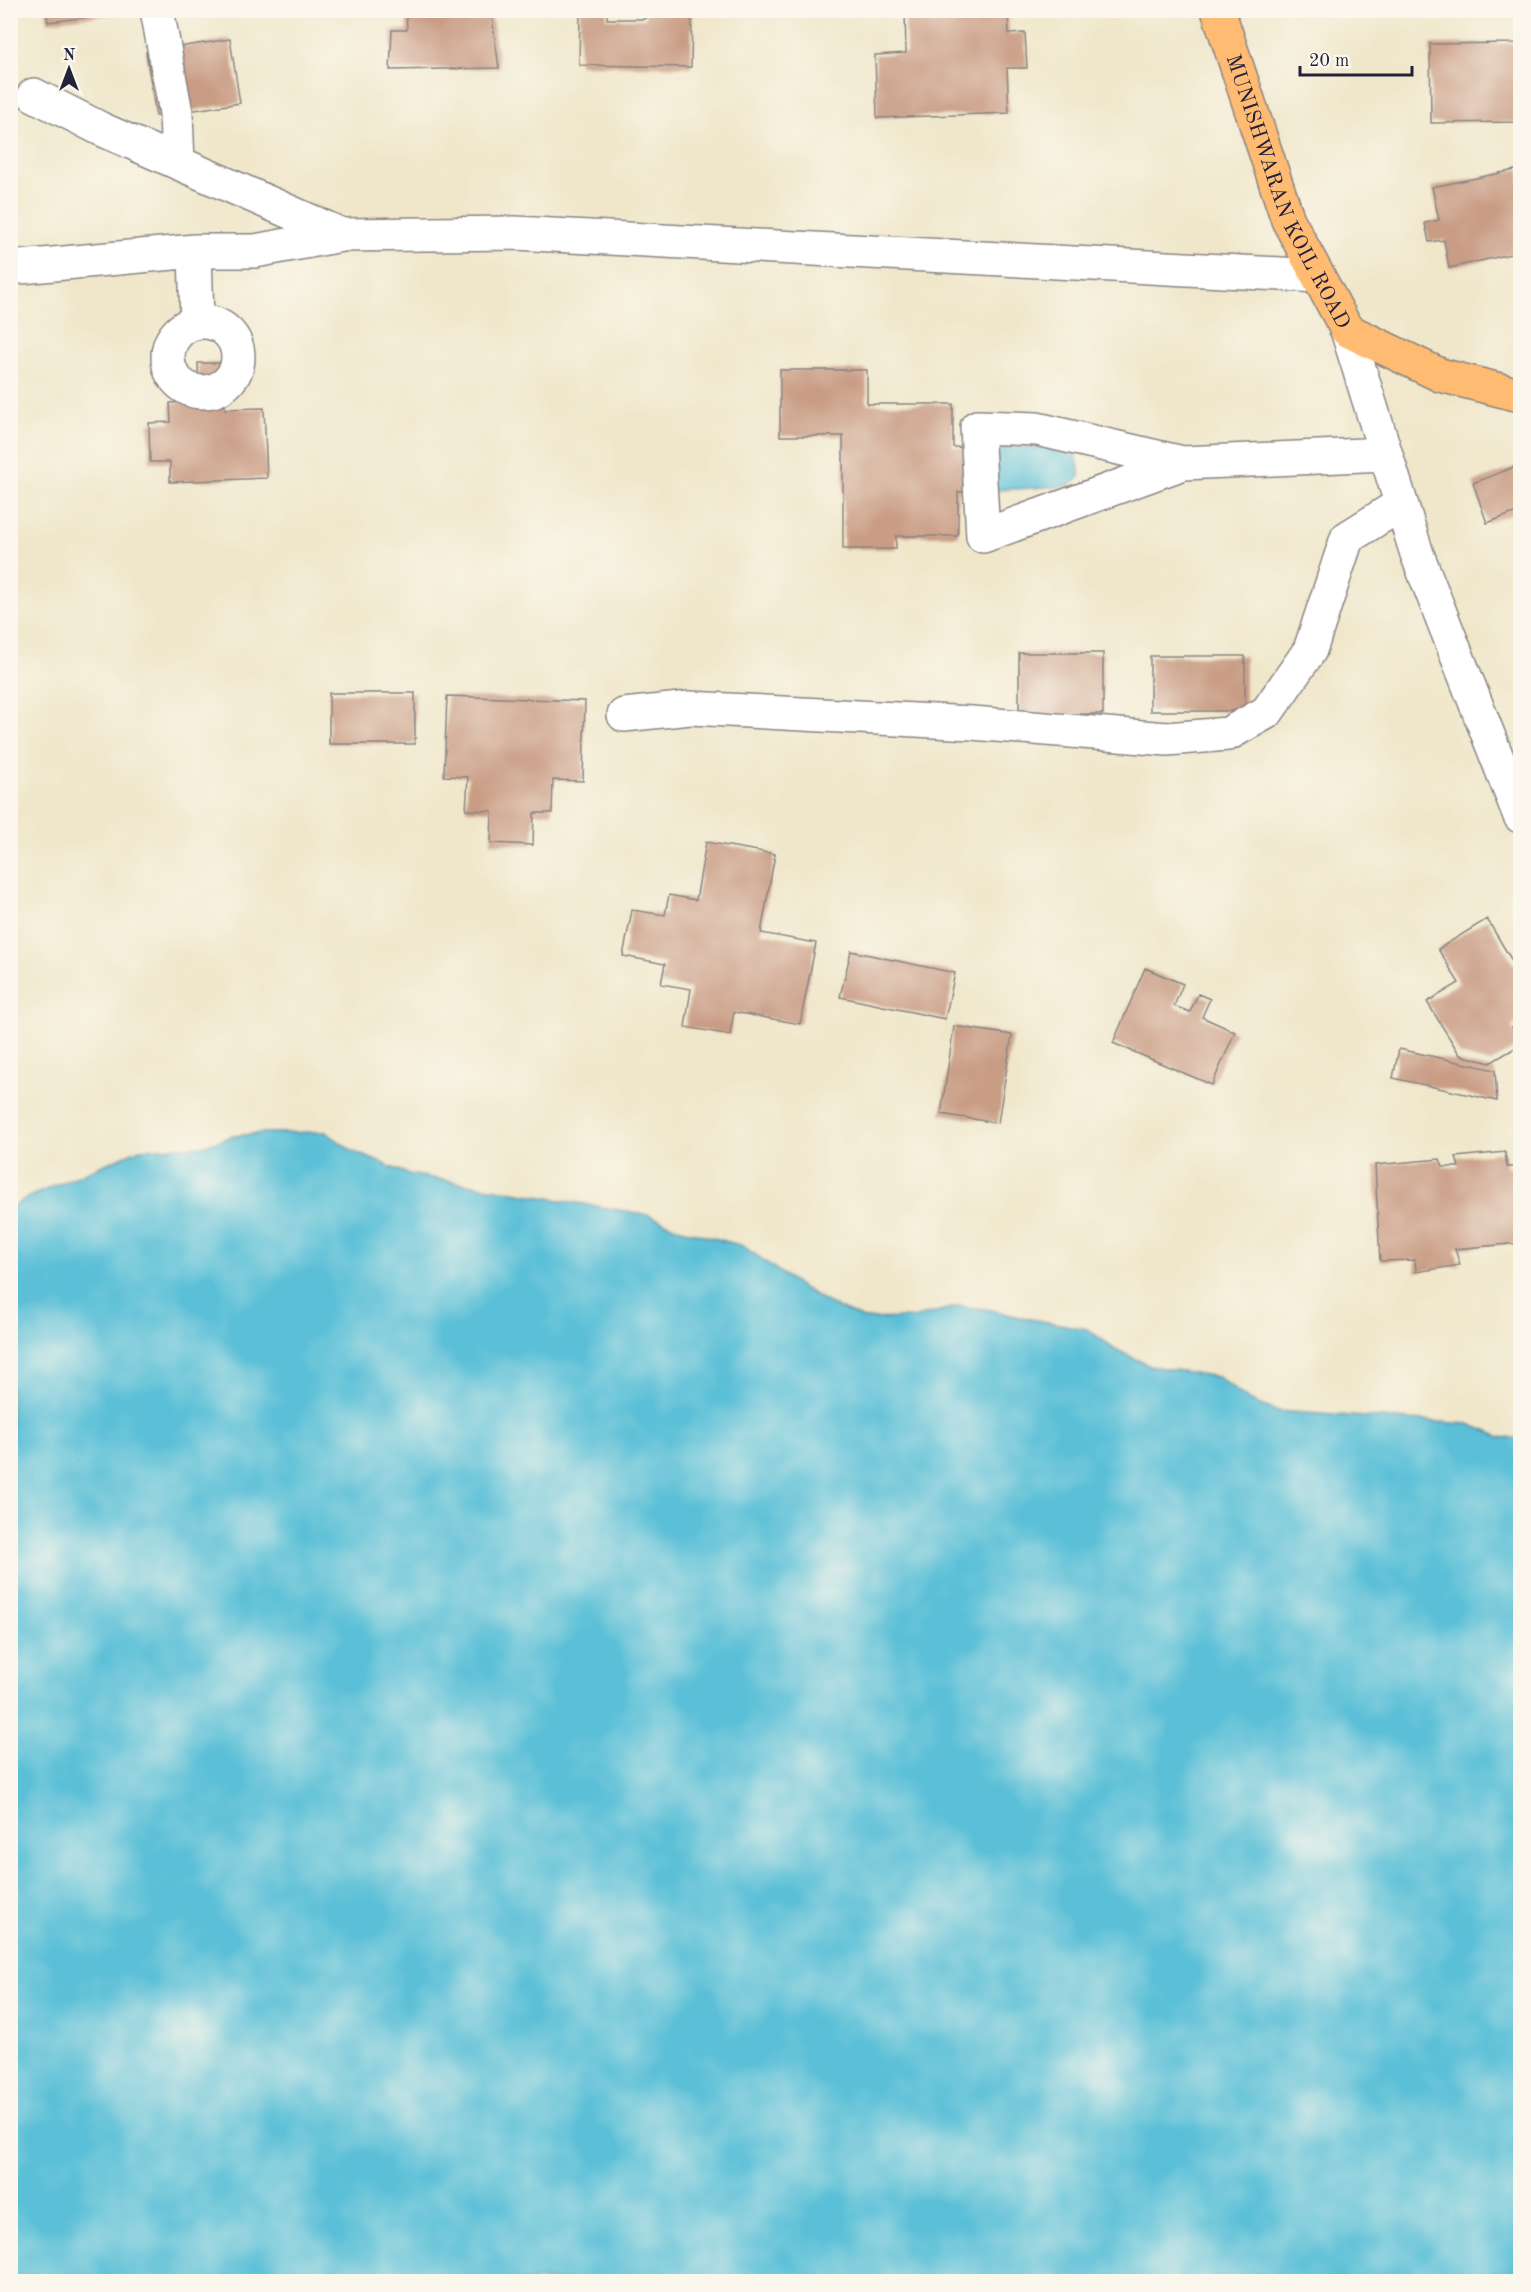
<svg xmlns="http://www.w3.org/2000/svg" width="1531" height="2292" font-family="'Old Standard TT',serif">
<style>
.water{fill:#5abfd7;stroke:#3e7089;stroke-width:1.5}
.building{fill:#c99c84}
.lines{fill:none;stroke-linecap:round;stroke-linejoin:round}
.minor-casing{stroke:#898483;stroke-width:36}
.major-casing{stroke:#898483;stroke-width:36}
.minor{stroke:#fff;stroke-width:33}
.major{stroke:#ffbb71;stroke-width:33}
.labels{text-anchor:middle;stroke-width:5;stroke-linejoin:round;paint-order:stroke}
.street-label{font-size:21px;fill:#22223b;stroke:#fbf7ec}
</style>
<rect width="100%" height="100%" fill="#fbf7ec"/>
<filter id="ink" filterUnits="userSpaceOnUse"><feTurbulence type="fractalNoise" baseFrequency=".0167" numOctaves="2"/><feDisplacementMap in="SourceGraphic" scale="12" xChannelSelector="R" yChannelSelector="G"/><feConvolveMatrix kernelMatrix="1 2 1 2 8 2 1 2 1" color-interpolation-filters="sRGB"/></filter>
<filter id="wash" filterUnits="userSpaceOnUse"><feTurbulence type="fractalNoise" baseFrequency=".008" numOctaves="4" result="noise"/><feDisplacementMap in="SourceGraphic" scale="24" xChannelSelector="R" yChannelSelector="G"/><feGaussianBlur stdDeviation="1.35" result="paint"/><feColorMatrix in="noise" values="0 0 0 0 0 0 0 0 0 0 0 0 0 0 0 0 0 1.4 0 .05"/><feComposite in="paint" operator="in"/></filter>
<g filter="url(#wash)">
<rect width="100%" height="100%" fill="#f0e7cb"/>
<path class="water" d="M1061 447C1077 453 1080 461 1079 478L1068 486 976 491V448Z
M326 1132 352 1151 408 1174 648 1215 681 1229 743 1246 801 1287 830 1304 864 1319 912 1318 960 1306 992 1310 1019 1317 1087 1329 1117 1350 1150 1366 1218 1377 1250 1401 1276 1411 1469 1424 1501 1437 1520 1440V2281H11V1208L29 1197 140 1149 202 1146 233 1136 264 1133Z"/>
<g id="blocks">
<path class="building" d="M46 10H132V12L48 22Z
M406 10H491L499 68 390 70 392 30H407Z
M580 10H607V19H645V10H692L691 67 579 65Z
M829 10H887V13H829Z
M905 10H1008L1009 34 1025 33 1027 68H1007L1009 113 877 118 875 55 906 53Z
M1520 11V122L1431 123 1430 44 1517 43V13Z
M230 39 240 103 156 116 146 52Z
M1520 169V252L1449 268 1444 240 1429 242 1425 223 1439 220 1432 187Z
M198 363H223L225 409 264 408 267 478 170 482V462H150L149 423 171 422 170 403 199 401Z
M780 370H867V404H953V447L976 448V491L958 492V536H896V549H843V436H780Z
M1514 467 1520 483V511L1487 523 1473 483Z
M1019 653H1103V714H1019Z
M1150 656H1245V711H1150Z
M329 693H415V744H329Z
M447 696 585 701 583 781 553 780 552 813H534L533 845 491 843 492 811 466 810 468 777 444 776Z
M706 842 775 854 761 933 816 943 800 1024 734 1012 730 1035 685 1027 691 989 661 984 665 964 623 956 632 910 665 915 669 895 696 900Z
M1487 919 1520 974V1021L1512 1027 1520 1041V1045L1490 1063 1460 1055 1427 1002 1459 983 1438 949Z
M851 951 955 973 945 1019 840 997Z
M1145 968 1183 984 1174 1006 1190 1012 1198 994 1210 999 1202 1017 1235 1032 1212 1085 1113 1043Z
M954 1026 1012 1035 998 1123 941 1114Z
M1399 1049 1495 1070 1497 1101 1393 1078Z
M1505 1152 1507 1167H1520V1243L1455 1249 1460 1265 1416 1272 1415 1260 1380 1261 1375 1165 1440 1159 1443 1167H1459L1456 1157Z"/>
</g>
</g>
<g filter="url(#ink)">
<use href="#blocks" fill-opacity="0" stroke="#898483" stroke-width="1.5"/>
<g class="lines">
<defs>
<path id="minor" d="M157 10 176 113 178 163
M34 95 101 129 342 235
M195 251 197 322
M10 268 195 251H255L342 235 515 233 1318 276
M168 357a35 35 0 1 1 70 0a35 35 0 1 1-70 0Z
M1347 330 1417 554 1520 816
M1183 463 983 536 977 427 1037 429 1183 463 1385 454
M624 715 690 708 972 723 1167 739 1228 734 1267 712 1310 650 1347 538 1401 504"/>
<g id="major">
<path id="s1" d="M1218 10 1288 220 1347 330 1440 375 1520 395"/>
</g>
</defs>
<use href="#minor" class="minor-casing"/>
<use href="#major" class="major-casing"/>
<use href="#minor" class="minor"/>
<use href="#major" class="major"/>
</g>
</g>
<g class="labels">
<g class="street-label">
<text dy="7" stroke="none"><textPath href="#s1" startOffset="195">MUNISHWARAN KOIL ROAD</textPath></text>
</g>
</g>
<rect width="1531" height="2292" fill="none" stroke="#fbf7ec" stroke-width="36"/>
<g transform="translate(69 69)" stroke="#fbf7ec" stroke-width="4.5" paint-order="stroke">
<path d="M0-4.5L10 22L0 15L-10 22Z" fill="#22223b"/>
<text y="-9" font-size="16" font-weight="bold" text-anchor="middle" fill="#22223b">N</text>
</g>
<path d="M1300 66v9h112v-9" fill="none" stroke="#22223b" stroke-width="3"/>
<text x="1309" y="66" font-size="18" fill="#22223b" stroke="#fbf7ec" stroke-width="4.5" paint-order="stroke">20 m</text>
</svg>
